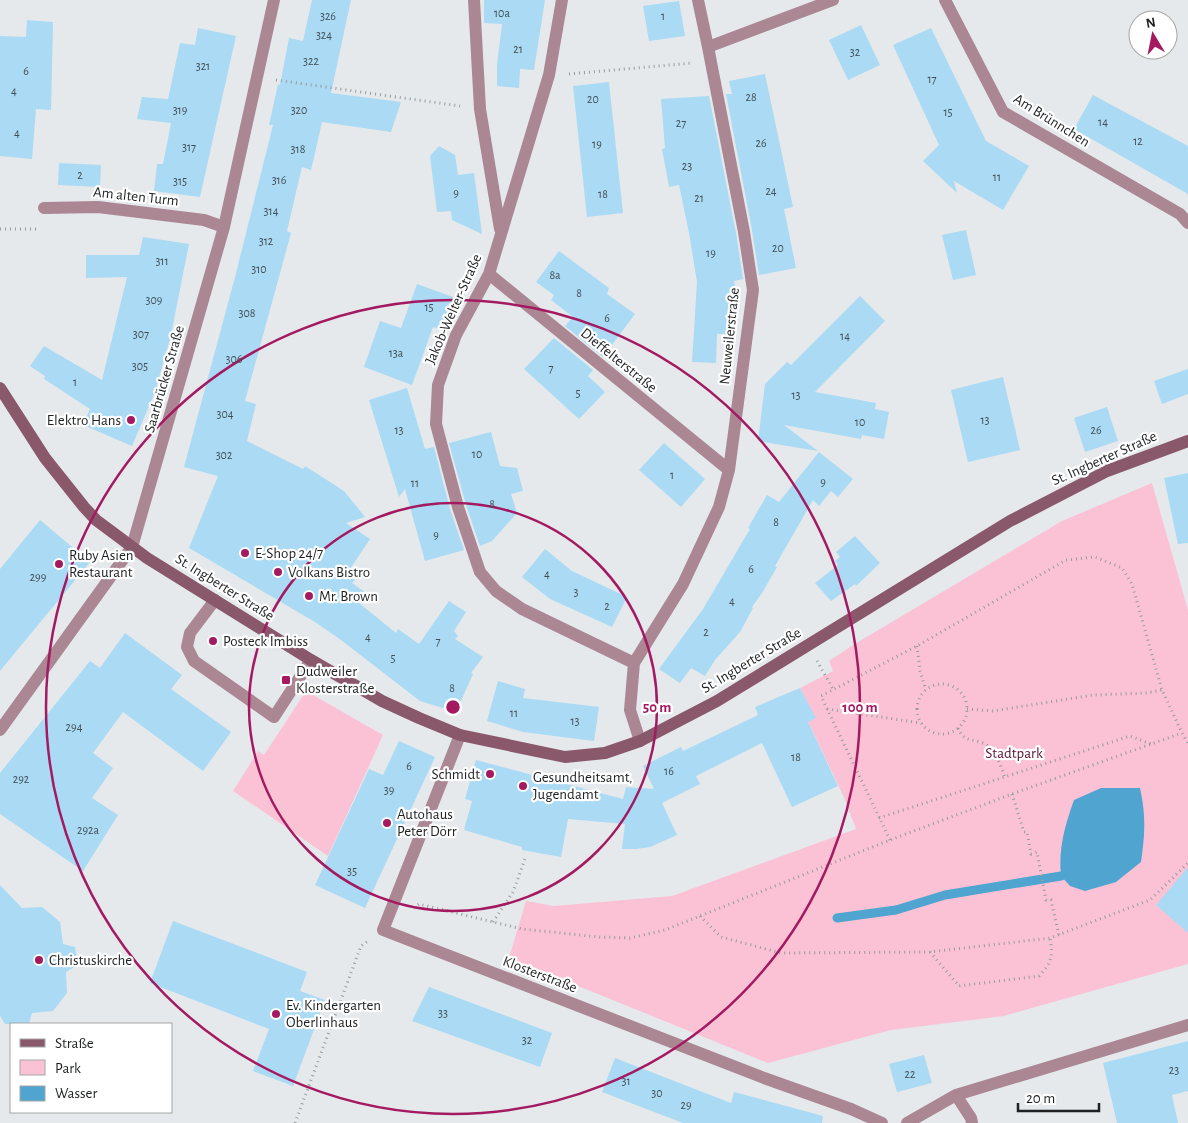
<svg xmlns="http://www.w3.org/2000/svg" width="1188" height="1123" font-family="'Alegreya Sans',sans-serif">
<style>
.green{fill:#fbc2d6}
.water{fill:#4fa5cf}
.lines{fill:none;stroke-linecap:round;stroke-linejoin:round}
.stream{stroke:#4fa5cf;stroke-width:9}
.building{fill:#aadaf4}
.path{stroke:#989b9d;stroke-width:3;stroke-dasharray:1 4;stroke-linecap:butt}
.lane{stroke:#ab8793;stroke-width:12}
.street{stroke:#ab8793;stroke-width:12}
.secondary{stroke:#8a586b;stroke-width:12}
.ring{fill:none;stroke:#a41a61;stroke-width:2.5}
.poi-dot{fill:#a41a61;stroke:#fff;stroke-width:2}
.labels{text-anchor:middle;stroke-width:4.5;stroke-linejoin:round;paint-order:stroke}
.number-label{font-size:12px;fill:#414e56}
.street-label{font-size:15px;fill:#1e2021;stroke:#fff}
.poi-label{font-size:15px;fill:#1e2021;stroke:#fff;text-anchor:start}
.park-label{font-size:15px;fill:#571133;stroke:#fff}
.centre{fill:#a41a61;stroke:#fff;stroke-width:2.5}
.ring-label{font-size:15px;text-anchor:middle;font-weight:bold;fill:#a41a61;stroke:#fff;stroke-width:4.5;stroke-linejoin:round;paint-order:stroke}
</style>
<rect width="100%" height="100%" fill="#e5e9ec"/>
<path class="green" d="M1152 483 1188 610V964L1004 1016 891 1030 768 1063 509 958 526 901 554 906 672 896 856 829 843 795 808 722 815 718 800 688 833 671 829 661 853 645 1062 521Z
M306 691 383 735 328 856 233 791 258 751 264 755Z"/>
<path class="water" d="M1101 788H1140C1146 816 1145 833 1141 862L1116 882 1085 891 1070 886 1061 876C1058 849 1065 825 1074 800Z"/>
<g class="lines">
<path class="stream" d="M837 918 896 910 945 895 1061 876"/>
</g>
<path class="building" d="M312 0H351L331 93 401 102 391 132 322 122 311 170 302 167 287 231 291 233 245 401 256 404 247 441 303 469 305 466 344 491 365 517 346 523 370 539 346 575 355 580 352 583 366 593 359 603 396 633 398 629 419 644 449 601 466 612 454 631 458 636 455 639 483 657 471 673 473 674 456 712 420 701 341 640 315 622 189 548 218 476 184 467 235 277 273 125H269L278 84 280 85 289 38 303 41Z
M484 0H545L534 70 520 69 519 88 497 86V65L502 24 484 23Z
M679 1 685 36 649 41 643 6Z
M27 20 53 22 51 110 36 109 32 159 0 156V36L26 37Z
M861 25 880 65 848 80 829 40Z
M198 28 236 36 200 197 154 191 157 164H163L171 123 137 119 142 97 168 99 180 43 195 45Z
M931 28 986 141 1029 166 1003 210 954 181 957 193 923 161 939 145 893 45Z
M765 74 793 207 784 209 796 268 759 275 752 230 726 94H732L729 81Z
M609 82 623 213 587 217 573 86Z
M1093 95 1188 146V194L1074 129Z
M709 96 736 233 743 279 734 281 736 290 732 334H717L716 363 692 362 697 282 689 233 679 185 669 187 662 149 665 148 661 99Z
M439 146 455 155 458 175 474 173 482 234 452 220 451 211 437 212 430 156Z
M59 163 101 165 100 187 58 185Z
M966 230 976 275 953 280 942 235Z
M143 237 189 244 171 335 155 392 132 446 83 425 90 409 44 379 45 376 30 366 44 346 102 380 127 277 86 278V255H139Z
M559 251 609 288 607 294 635 314 603 357 565 326 573 317 551 300 554 295 536 282Z
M417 284 453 297 441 330 433 327 412 385 364 367 380 321 401 328Z
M860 296 885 321 815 392 876 403 875 409 889 412 884 439 862 435 861 439 784 425 818 451 758 441 765 384 787 362 791 365Z
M554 338 593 370 588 376 605 392 579 419 524 369Z
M1188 369V394L1162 404 1154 381Z
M1003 377 1020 450 968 462 951 390Z
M407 388 425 449 434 447 450 509 464 550 425 561 405 489 399 497 369 400Z
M1107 407 1118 441 1085 452 1074 418Z
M491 432 500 466 517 468 523 491 511 494 517 513 492 541 480 546 466 505 449 443Z
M664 443 705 479 681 507 639 470Z
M819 452 853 479 838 497 831 491 819 506 813 500 775 566 777 567 762 593 752 607 753 608 740 632 715 660 705 676 691 668 680 683 659 669 703 609 750 529 748 528 767 495 779 502Z
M1188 473V543L1178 544 1164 478Z
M40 520 90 562 0 671V569Z
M855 536 880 563 856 586 855 584 831 601 815 583 838 565 835 561 840 557 836 552Z
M545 549 572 571 627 597 612 627 550 599 522 577Z
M125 633 182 675 171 689 231 732 203 771 123 712 93 753 113 768 92 798 118 815 83 871 0 814V773L90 661 100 668Z
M498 681 525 689 523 698 599 707 594 741 523 732 487 721Z
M800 688 816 718 808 722 838 786 792 807 762 743 696 776 700 784 662 803 677 835 650 847 636 849H622L625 824 568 819 561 857 522 850V847L464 830 472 801 465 799 476 760 623 799 626 787 654 789 643 766 681 747 683 751 758 715 755 707Z
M399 741 435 757 365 908 315 885 369 769 383 775Z
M1188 867V933L1156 905Z
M0 885 22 908 42 907 60 922 63 944 75 947 78 965 66 972 67 993 53 1011 32 1013 29 1024H5L0 1016Z
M173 921 307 972 300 991 325 1000 293 1086 253 1071 269 1029 150 983Z
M429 987 552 1033 540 1067 412 1021Z
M1188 1041V1091L1172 1095 1178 1123H1117L1103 1063Z
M924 1055 932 1083 897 1092 889 1064Z
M615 1058 731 1103 734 1092 823 1116 822 1123H683L602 1092Z"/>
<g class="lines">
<path class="path" d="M569 74 692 63
M276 80 460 106
M0 229H40
M917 646 920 671 926 690
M817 661 833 689
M917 709a25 25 0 1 1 50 0a25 25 0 1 1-50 0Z
M827 709 921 723
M967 709 993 711 1093 695 1147 693 1162 690
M958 728C965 745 976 737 988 746 997 753 1001 767 1005 778
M1012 794 1024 832H1027L1031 854 1037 852 1046 900H1051L1059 935
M879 818 1130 736 1151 744
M890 840 821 696 917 646 1066 560 1095 557 1122 568 1132 584 1162 690 1182 733 1188 743
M414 908 419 904 522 929 600 937 630 938 665 930 890 840 1012 794 1182 733
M700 916 721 937 781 953 930 952 1050 938 1150 900 1188 863
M493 922 513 892 526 856
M930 952 959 986 1039 976C1052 962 1053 957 1050 938
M295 1123 361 946 368 941"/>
<path class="lane" d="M215 600 190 633 187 647 194 661 274 717 311 660
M956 1095 971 1118 972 1123
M907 1123 956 1095 1188 1025"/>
<path class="street" d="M474 0 480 109 500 229
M562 0 549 75 489 274 456 335 438 385 436 424 458 507 480 572 496 591 522 609 634 663
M698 0 708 47
M945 0 1003 112 1180 214 1188 223
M44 208 98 207 204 220 224 227
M489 274 729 470
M0 730 132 547 224 227 274 0
M460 735 383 930 764 1078 851 1109 882 1123
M640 741 630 710 634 663 683 584 719 507 729 470 753 290 744 232 708 47 833 0"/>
<path class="secondary" d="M0 388 45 458 84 507 96 520 147 558 311 660 382 701 419 718 460 735 565 757 605 753 640 741 717 701 1010 521 1107 471 1188 441"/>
</g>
<g class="ring">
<circle cx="453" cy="707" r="204"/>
<circle cx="453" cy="707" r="407"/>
</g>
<g class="poi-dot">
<circle cx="131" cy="420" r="5"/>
<circle cx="245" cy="553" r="5"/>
<circle cx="59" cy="564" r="5"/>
<circle cx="278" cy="572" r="5"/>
<circle cx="309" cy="596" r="5"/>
<circle cx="213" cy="641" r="5"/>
<rect x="281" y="675" width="10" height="10" rx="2.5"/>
<circle cx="490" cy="774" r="5"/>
<circle cx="523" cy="786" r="5"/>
<circle cx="387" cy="823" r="5"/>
<circle cx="39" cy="960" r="5"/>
<circle cx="276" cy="1014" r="5"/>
</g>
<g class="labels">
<g class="number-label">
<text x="502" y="17">10a</text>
<text x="328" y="20">326</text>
<text x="663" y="20">1</text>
<text x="324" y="39">324</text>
<text x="518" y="53">21</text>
<text x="855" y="56">32</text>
<text x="311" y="65">322</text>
<text x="203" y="70">321</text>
<text x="26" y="75">6</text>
<text x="932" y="83">17</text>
<text x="14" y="95">4</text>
<text x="751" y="101">28</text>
<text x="593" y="103">20</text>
<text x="180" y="114">319</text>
<text x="299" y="114">320</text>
<text x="948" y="116">15</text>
<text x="1103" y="126">14</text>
<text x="681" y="127">27</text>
<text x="17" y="137">4</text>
<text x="1138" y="145">12</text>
<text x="761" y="147">26</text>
<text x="597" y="148">19</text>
<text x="189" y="151">317</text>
<text x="298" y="153">318</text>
<text x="687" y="170">23</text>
<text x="80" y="179">2</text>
<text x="997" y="181">11</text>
<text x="279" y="184">316</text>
<text x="180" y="185">315</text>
<text x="771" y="195">24</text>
<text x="456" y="197">9</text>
<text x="603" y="198">18</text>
<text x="699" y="202">21</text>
<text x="271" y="215">314</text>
<text x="266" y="245">312</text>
<text x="778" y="252">20</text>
<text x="711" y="257">19</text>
<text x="162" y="265">311</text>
<text x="259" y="273">310</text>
<text x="555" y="279">8a</text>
<text x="579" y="297">8</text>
<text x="154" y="304">309</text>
<text x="429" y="311">15</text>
<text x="247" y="317">308</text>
<text x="607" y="322">6</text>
<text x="141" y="338">307</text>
<text x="845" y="340">14</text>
<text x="396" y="357">13a</text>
<text x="234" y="363">306</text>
<text x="140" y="370">305</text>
<text x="551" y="372">7</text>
<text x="75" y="386">1</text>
<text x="578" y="397">5</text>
<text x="796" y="399">13</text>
<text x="225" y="418">304</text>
<text x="985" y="424">13</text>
<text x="860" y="426">10</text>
<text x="399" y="434">13</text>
<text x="1096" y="434">26</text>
<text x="477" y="458">10</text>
<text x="224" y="459">302</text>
<text x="672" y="479">1</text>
<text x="823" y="486">9</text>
<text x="415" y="487">11</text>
<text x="492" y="508">8</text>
<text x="776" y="526">8</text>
<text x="436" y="539">9</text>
<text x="751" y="573">6</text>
<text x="547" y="578">4</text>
<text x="38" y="581">299</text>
<text x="576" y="596">3</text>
<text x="732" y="605">4</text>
<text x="607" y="610">2</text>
<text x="706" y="636">2</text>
<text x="368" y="641">4</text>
<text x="438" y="645">7</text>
<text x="393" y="662">5</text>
<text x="452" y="692">8</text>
<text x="514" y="717">11</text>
<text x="575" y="725">13</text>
<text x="74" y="731">294</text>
<text x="796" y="761">18</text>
<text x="409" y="770">6</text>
<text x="669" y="775">16</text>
<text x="21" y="783">292</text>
<text x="389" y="794">39</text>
<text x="88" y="834">292a</text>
<text x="352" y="875">35</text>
<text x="443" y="1017">33</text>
<text x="527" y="1044">32</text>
<text x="1174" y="1074">23</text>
<text x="910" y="1078">22</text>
<text x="626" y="1085">31</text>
<text x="657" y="1097">30</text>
<text x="686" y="1109">29</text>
</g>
<g class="street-label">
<text transform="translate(1052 120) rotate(32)" y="5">Am Brünnchen</text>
<text transform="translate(136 196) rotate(6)" y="5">Am alten Turm</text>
<text transform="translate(453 309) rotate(-66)" y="5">Jakob-Welter-Straße</text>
<text transform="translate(729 336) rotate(-84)" y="5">Neuweilerstraße</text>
<text transform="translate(619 360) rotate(39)" y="5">Dieffelterstraße</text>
<text transform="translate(164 379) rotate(-74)" y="5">Saarbrücker Straße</text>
<text transform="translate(1104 458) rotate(-24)" y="5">St. Ingberter Straße</text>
<text transform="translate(225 587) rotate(32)" y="5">St. Ingberter Straße</text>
<text transform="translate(751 660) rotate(-31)" y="5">St. Ingberter Straße</text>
<text transform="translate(540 974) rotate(21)" y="5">Klosterstraße</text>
</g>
<g class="poi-label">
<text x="121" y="425" text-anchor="end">Elektro Hans</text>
<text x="255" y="558">E-Shop 24/7</text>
<text x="69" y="560">Ruby Asien<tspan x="69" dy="17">Restaurant</tspan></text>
<text x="288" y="577">Volkans Bistro</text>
<text x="319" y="601">Mr. Brown</text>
<text x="223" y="646">Posteck Imbiss</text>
<text x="296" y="676">Dudweiler<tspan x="296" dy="17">Klosterstraße</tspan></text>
<text x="480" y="779" text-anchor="end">Schmidt</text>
<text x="533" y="782">Gesundheitsamt,<tspan x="533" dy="17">Jugendamt</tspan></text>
<text x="397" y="819">Autohaus<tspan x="397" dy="17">Peter Dörr</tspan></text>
<text x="49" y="965">Christuskirche</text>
<text x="286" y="1010">Ev. Kindergarten<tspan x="286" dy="17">Oberlinhaus</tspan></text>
</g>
<g class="park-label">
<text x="1014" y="758">Stadtpark</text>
</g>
</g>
<circle cx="453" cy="707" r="8" class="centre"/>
<g class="ring-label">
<text x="657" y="712">50 m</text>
<text x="860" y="712">100 m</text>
</g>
<rect x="10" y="1023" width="162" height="90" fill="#ffffff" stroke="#a5a6a6"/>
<rect x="20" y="1039" width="25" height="8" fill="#8a586b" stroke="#a5a6a6"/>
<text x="55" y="1048" font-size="15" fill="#1e2021">Straße</text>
<rect x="20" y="1060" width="25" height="15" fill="#fbc2d6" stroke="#a5a6a6"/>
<text x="55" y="1073" font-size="15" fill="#1e2021">Park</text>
<rect x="20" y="1086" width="25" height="15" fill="#4fa5cf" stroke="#a5a6a6"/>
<text x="55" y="1098" font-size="15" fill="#1e2021">Wasser</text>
<g transform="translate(1153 35) rotate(350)"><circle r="24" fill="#ffffff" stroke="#a5a6a6"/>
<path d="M0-4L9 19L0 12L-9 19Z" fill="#a41a61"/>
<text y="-8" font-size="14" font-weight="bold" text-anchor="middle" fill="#1e2021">N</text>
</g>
<path d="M1018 1103v8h81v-8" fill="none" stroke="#1e2021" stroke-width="2.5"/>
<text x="1026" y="1103" font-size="15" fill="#1e2021" stroke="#ffffff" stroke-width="4" paint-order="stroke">20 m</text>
</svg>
